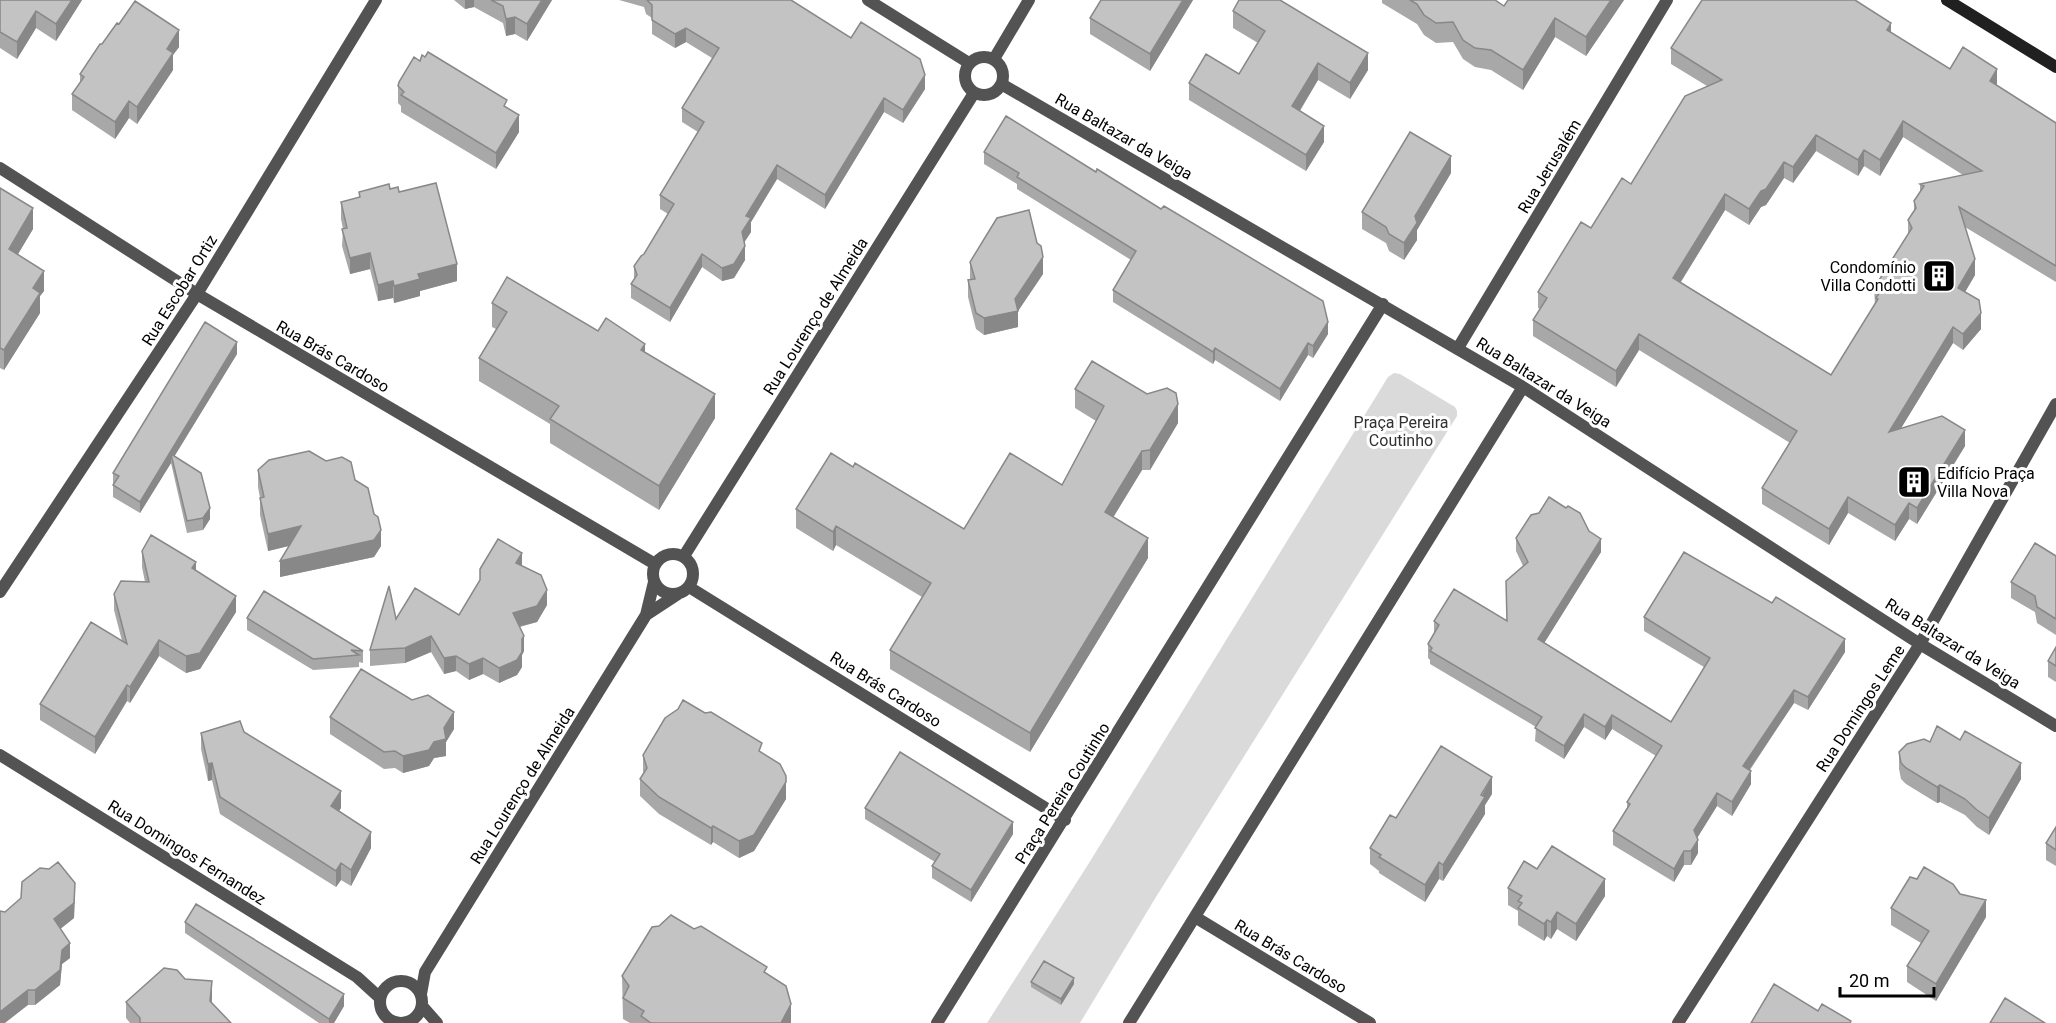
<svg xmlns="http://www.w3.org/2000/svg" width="2056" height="1023" font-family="Roboto,sans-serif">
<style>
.green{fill:#dadada}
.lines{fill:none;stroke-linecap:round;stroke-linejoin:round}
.street{stroke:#535353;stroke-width:12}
.secondary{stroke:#202020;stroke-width:12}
.wall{fill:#a8a8a8;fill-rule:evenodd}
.shaded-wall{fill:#888}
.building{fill:#c3c3c3;stroke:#888;stroke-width:1.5;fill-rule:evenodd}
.labels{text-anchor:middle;stroke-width:6;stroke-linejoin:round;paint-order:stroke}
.street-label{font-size:16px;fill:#000;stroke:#fff}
.poi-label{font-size:16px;fill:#000;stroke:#fff;text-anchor:end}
.park-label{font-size:16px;fill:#313131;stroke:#fff}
</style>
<rect width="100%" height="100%" fill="#fff"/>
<path class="green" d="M1394 373 1400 374 1455 407 1457 411V416L1156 897 1080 1023H987L1089 863 1388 377Z"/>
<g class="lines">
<path class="street" d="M868 0 969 63
M965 76a19 19 0 1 1 38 0a19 19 0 1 1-38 0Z
M994 59 1029 0
M1003 85 1523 387 1920 644 2056 726
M0 168 197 294 655 564
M1458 348 1667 0
M653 574a20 20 0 1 1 40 0a20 20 0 1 1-40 0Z
M684 556 974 93
M689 587 1065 820
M0 592 197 294 376 0
M646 615 678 594
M0 755 357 977 379 997
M1195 917 1370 1023
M380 1002a21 21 0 1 1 42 0a21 21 0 1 1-42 0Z
M421 994 425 972 646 615 654 582
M422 1006 437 1023
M937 1023 1383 304
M1129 1023 1523 387
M1678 1023 1920 644 2056 404"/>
<path class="secondary" d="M1947 0 2056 67"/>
</g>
<path class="wall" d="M0 0H82L56 41 36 28 17 59 0 48Z
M454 0H552L527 41 515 34 506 36 503 23 474 7 465 9Z
M619 0H791L925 89 903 123 884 112 825 209 777 179 751 222V232L744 242 745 260 734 278 722 281 702 267 670 322 631 298V284L634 279V266L644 254 668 214 660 209V195L698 132 682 122V108L712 58 686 42 675 48 652 34V18L646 14 644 7Z
M1101 0H1193L1150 71 1090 34V18Z
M1382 0H1495L1504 6 1508 0H1624L1586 56 1555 37 1523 90 1491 70 1475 67 1463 59 1453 42 1436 43 1424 35 1417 24 1382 3Z
M1233 11 1368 70 1350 99 1318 80 1300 111 1324 142 1306 171 1189 100V83L1239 74 1258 43 1233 28Z
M119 24 179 47 173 55V70L137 124 129 118 115 139 72 110V94L80 82V74Z
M1891 33 1950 69 1997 85V86L2056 123V282L1965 227 1975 275 1965 292 1981 329 1963 350 1953 343 1901 428 1965 446 1917 524 1909 519 1895 541 1848 513 1829 545 1762 504V488L1790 443 1639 350 1616 387 1533 336V320L1540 309 1538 308V292L1591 228 1631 184 1707 86 1671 64V48ZM1903 137 1963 175 1920 184V192L1914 201V210L1908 220V234L1874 288 1875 305 1831 375 1681 282 1725 210 1749 225 1761 207 1766 205 1784 178 1793 183 1816 151 1858 176 1864 166 1880 176Z
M420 61 507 108 519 132 496 169 401 112V106L398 103V86Z
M984 152 1328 334 1313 358 1308 355 1280 401 1215 360 1213 364 1113 302V290L1131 260 1017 189V184L984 164Z
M1451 173 1417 230V240L1404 260 1389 251 1386 243 1362 229V212Z
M0 188 33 229 18 254 44 291 40 296V313L4 370 0 368Z
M390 189 399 192 457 281 420 291V296L394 303 393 298 378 301 370 269 350 274 342 246 343 229 341 219V202L359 198V192Z
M970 262 1043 274 1018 311V327L984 335 976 329 968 297V280H970Z
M492 303 598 331 645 352 715 418 659 510 550 443V424L479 381V358L496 329 492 327Z
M237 354 174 457 210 519 203 530 187 533 171 463 140 513 113 497V473Z
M1075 389 1178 423 1150 470H1142L1113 517 1148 558 1030 752 890 669V650L922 597 836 545 833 551 796 528V509L853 467 964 529 1062 485 1096 421 1075 408Z
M258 470 355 480 381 546 374 557 280 577 289 546 268 551 260 515V498L258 487Z
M1589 531 1601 552 1544 643 1671 722 1704 667 1644 631V617L1845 652 1808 710 1794 703 1750 770 1751 784 1732 816 1717 806 1697 838 1698 853 1691 865H1684L1674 882 1613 845V831L1627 808V802L1656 756 1612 729 1605 740 1584 727 1564 759 1535 741 1536 727 1430 664V660L1428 658V644L1434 634V621H1506L1523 566 1516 551V538Z
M142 551 196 571 236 612 200 669 186 673 159 656 130 703 127 701 95 754 40 720V704L122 641 114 610V594L145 582 142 567Z
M2056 556V635L2037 623 2035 612 2011 598V582Z
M522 566 547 605 537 622 520 627 524 651 522 655V667L517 675 499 683 483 674 469 680 456 671 444 674 431 652 405 663 370 666V650L396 619 459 615Z
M247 618 363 651V663L359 662V667L313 670 247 630Z
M2056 647V682L2048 677V661Z
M330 717 454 729 446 742V756L434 758 429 766 403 773 395 768 384 769 330 734Z
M244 732 341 808 339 811 371 848 351 886 341 880 336 887 220 814 212 780 208 781 201 749V733Z
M1899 752 2021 779 1989 835 1977 827 1965 815 1940 802 1937 803 1906 784 1901 779 1899 769Z
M762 753 786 799 754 851 739 858 713 842 711 845 659 814 640 796V779L644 774 643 771V755Z
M1492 794 1485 805V814L1443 881 1439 879 1425 902 1379 873V871L1370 864V848L1396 818Z
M865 808 1013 834 971 902 932 878V866L935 862 865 819Z
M2056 827V866L2046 860V843Z
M1537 869 1605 896 1576 941 1557 929 1551 939 1547 936 1544 941 1518 925V911L1508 905V888Z
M1960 894 1986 917 1936 1001 1907 982V966L1921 943 1891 925V908Z
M75 898 74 918 60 929 70 958 62 964 60 985 35 1005H28L5 912Z
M185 922 344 1006 334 1023H319L185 933Z
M767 974 791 1023H630L623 1019 622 976Z
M185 979 212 997V1003L231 1023H130L126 1018V1002Z
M1031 982 1074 984 1061 1005 1031 987Z"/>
<path class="shaded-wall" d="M72 0H82L56 41V24Z
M465 0H474V7L465 9Z
M542 0H552L527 41V24Z
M1183 0H1193L1150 71V54Z
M1611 0H1624L1586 56V37Z
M36 11V28L17 59V42Z
M515 17V34L506 36V19Z
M1555 18V37L1523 90V70Z
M1891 23V39L1887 30Z
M686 28V42L675 48V34Z
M179 30V47L173 55V70L137 124V107L167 49Z
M1368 53V70L1350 99V83Z
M1318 63V80L1292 123V106Z
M1997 69V85L1990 97V81Z
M925 75V89L903 123V110Z
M884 98V112L825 209V195Z
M129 101V118L115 139V122Z
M519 115V132L496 169V153Z
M1903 121V137L1880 176V160Z
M1324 126V142L1306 171V155Z
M1816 135V151L1793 183V167Z
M1864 150V166L1858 176V160Z
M1451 156V173L1417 230V240L1404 260V243L1415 216Z
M1784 162V178L1766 205 1761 207 1749 225V209L1761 191Z
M777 165V179L751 222V232L742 246V232L746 216Z
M1725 194V210L1673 294V278Z
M33 208V229L9 269V249Z
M745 246V260L734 278 722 281V268Z
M370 253V269L350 274V258Z
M702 254V267L670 322V308Z
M1043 257V274L1018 311V327L984 335V318L1015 299Z
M1975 259V275L1958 304V288Z
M457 264V281L420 291V296L394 303V286L418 274Z
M44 271V291L40 296V313L4 370V350L33 288Z
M393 281V298L378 301V285Z
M1981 313V329L1963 350V334Z
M1328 322V334L1313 358V346Z
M1953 327V343L1889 448V432Z
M1639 334V350L1616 387V371Z
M237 342V354L172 460 171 454V463L140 513V502Z
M1308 343V355L1280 401V389Z
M645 344V367L641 350Z
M1215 348V360L1213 364V352Z
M715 394V418L659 510V486Z
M1178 404V423L1150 470V450Z
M1965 430V446L1917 524V508Z
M1142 451V470L1105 531V512Z
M1848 497V513L1829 545V529Z
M1909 503V519L1895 541V525Z
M210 508V519L203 530V518Z
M301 526V543L268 551V534Z
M836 526V545L833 551V532Z
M381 530V546L374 557 280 577V561Z
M1148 538V558L1030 752V733Z
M1601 539V552L1538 653V639Z
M522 553V568L516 563Z
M196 562V579L192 568Z
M547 590V605L537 622 513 628V613Z
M236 596V612L200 669 186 673V656Z
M431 636V652L405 663V648Z
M524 636V651L522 655V667L517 675 499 683V668Z
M1845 639V652L1808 710V697Z
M159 640V656L130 703V687Z
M456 656V671L444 674V658Z
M483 658V674L469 680V664Z
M127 685V701L95 754V737Z
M1794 690V703L1743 779V766Z
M454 712V729L446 742V756L434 758 429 766 403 773V756L434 742Z
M1584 714V727L1564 759V746Z
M1612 715V729L1605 740V727Z
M212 763V780L208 781V764Z
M2021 763V779L1989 835V818Z
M1751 771V784L1732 816V802Z
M1492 777V794L1485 805V814L1443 881V865Z
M786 782V799L754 851 739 858V841Z
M1940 785V802L1937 803V787Z
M341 791V808L331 823V806Z
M1717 793V806L1694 843V830Z
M1013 822V834L971 902V890Z
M713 826V842L711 845V828Z
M371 832V848L351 886V870Z
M1698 840V853L1691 865V851Z
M1684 851V865L1674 882V869Z
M1439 862V879L1425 902V885Z
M341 863V880L336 887V871Z
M1605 879V896L1576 941V924Z
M75 883 74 918 54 934V919Z
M1986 900V917L1936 1001V984Z
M1557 912V929L1551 939V922Z
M1547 920V936L1544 941V924Z
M70 943V958L62 964 60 985 35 1005V990L62 950Z
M1074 978V984L1061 1005V999Z
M212 981V997L210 1018V1001Z
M28 990V1005L5 1023H0V1012Z
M344 994V1006L334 1023H329V1019Z
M791 1004V1023H781Z"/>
<path class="building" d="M0 0H72L56 24 36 11 17 42 0 32Z
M491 0H542L527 24 515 17 506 19 503 6Z
M647 0H791L851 38 861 22 920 59 925 75 903 110 884 98 825 195 777 165 746 216 751 218 742 232 745 246 734 264 722 268 702 254 670 308 631 284 637 275 634 266 641 256 644 254 674 204 660 195 704 122 682 108 719 48 686 28 675 34 652 20V5Z
M1101 0H1183L1150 54 1090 18Z
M1239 0H1280L1368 53 1350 83 1318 63 1292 106 1324 126 1306 155 1189 83 1206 54 1239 74 1265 31 1233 11Z
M1410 0H1495L1504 6 1508 0H1611L1586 37 1555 18 1523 70 1491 50 1475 48 1463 40 1453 22 1436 23 1424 15 1417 4Z
M1702 0H1855L1891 23 1887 30 1950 69 1963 47 1997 69 1990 81 2056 123V266L1959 207 1975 259 1958 288 1979 300 1981 313 1963 334 1953 327 1889 432 1942 416 1965 430 1917 508 1909 503 1895 525 1848 497 1829 529 1762 488 1797 431 1639 334 1616 371 1533 320 1547 298 1538 292 1581 222 1591 228 1622 178 1631 184 1685 96 1722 80 1671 48ZM1903 121 1982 171 1920 184 1924 186 1914 201 1916 208 1908 220 1912 228 1874 288 1880 292 1876 298 1878 299 1831 375 1673 278 1725 194 1749 209 1761 191 1766 189 1784 162 1793 167 1816 135 1858 160 1864 150 1880 160Z
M135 1 179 30 167 49 173 53 137 107 129 101 115 122 72 94 84 77 80 74 100 44H102L117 23 119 24Z
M428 52 507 100 504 106 519 115 496 153 401 95 404 92 398 86 399 82 414 57 420 61 422 55 425 57Z
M1006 116 1096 172 1097 169 1161 209 1164 206 1323 301 1328 322 1313 346 1308 343 1280 389 1215 348 1213 352 1113 290 1136 251 1017 177 1019 173 984 152Z
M1410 132 1451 156 1415 216 1417 223 1404 243 1389 234 1386 227 1362 212Z
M436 183 457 264 418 274 420 279 394 286 393 281 378 285 370 253 350 258 342 229 347 228 341 202 360 197 359 192 389 184 390 189 398 187 399 192Z
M0 188 33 208 9 249 44 271 33 288 40 293 4 350 0 348Z
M1029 210 1037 243 1041 246 1043 257 1015 299 1018 311 984 318 976 313 968 280 975 279 970 262 997 218Z
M507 277 598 331 606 318 645 344 641 350 715 394 659 486 550 419 559 406 479 358 507 312 492 303Z
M205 322 237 342 140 502 113 485 119 476 113 473Z
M1092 361 1147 394 1167 388 1176 393 1178 404 1150 450 1142 451 1105 512 1148 538 1030 733 890 650 931 583 836 526 833 532 796 509 831 453 853 467 855 463 964 529 1010 453 1062 485 1104 406 1075 389Z
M309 451 326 461 342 457 351 462 355 480 368 488 374 514 378 517 381 530 374 540 280 561 301 526 268 534 260 498 264 497 258 470 269 460Z
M171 454 201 473 210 508 203 518 187 521Z
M1549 497 1566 508 1568 506 1580 513 1589 531 1601 539 1538 639 1671 722 1710 658 1644 617 1684 552 1772 603 1776 597 1845 639 1808 697 1794 690 1743 766 1751 771 1732 802 1717 793 1694 830 1698 840 1691 851H1684L1674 869 1613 831 1630 804 1627 802 1662 746 1612 715 1605 727 1584 714 1564 746 1535 728 1542 717 1430 651 1432 648 1428 644 1439 625 1434 621 1454 589 1507 621 1506 581 1528 562 1516 538 1531 515 1539 513Z
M151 535 196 562 192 568 236 596 200 653 186 656 159 640 130 687 127 685 95 737 40 704 91 622 127 644 114 594 121 581 149 582 142 551Z
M498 539 522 553 516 563 541 575 547 590 537 606 513 613 524 636 522 639V652L517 660 499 668 483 658 469 664 456 656 444 658 431 636 405 648 370 650 389 586 396 619 415 588 459 615 480 580V569Z
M2035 543 2056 556V619L2037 607 2035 596 2011 582Z
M264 591 363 651 351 650 359 655 313 659 247 618Z
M2056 647V666L2048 661Z
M361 669 412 700 428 695 454 712 444 728 446 739 434 742 429 750 403 756 395 751 384 752 330 717Z
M683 700 705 713 711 712 762 743 759 751 780 764 786 776V782L754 835 739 841 713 826 711 828 659 797 640 779 647 768 643 755 665 718 678 709Z
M240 721 244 732 341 791 331 806 371 832 351 870 341 863 336 871 220 797 212 763 208 764 201 733Z
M1937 726 1960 740 1965 731 2021 763 1989 818 1977 810 1965 799 1940 785 1937 787 1906 768 1901 763 1899 752 1907 744 1924 739 1930 742Z
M1441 746 1492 777 1481 795 1485 797 1443 865 1439 862 1425 885 1379 857 1381 855 1370 848 1390 815 1396 818Z
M900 752 1013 822 971 890 932 866 940 854 865 808Z
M2056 827V850L2046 843Z
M1552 846 1605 879 1576 924 1557 912 1551 922 1547 920 1544 924 1518 908 1522 903 1518 901 1522 896 1508 888 1524 861 1537 869Z
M58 862 75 883 74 903 54 919 70 943 62 950 60 970 35 990H28L0 1012V911L5 912 21 898 22 882 40 868 49 869Z
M1924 867 1953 884 1960 894 1986 900 1936 984 1907 966 1929 931 1891 908 1910 877 1917 879Z
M196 904 344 994 329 1019 185 922Z
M671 915 694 929 701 926 767 967 764 972 786 986 791 1004 781 1023H651L641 1016 644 1011 623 998 629 986 622 976 652 927 659 926Z
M1044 961 1074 978 1061 999 1031 982Z
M164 968 177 970 185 979 212 981 210 1001 231 1023H140V1018L126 1002Z
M1774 984 1818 1011 1822 1004 1851 1021 1850 1023H1751Z
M2005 998 2045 1023H1990Z"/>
<defs>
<symbol id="building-square" viewBox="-11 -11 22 22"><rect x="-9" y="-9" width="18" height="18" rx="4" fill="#000" stroke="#fff"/><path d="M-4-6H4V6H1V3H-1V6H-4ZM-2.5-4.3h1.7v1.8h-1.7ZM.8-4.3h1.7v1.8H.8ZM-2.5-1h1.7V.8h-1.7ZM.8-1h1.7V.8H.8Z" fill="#fff"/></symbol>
</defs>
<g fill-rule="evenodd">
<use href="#building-square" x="1920" y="257" width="38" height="38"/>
<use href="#building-square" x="1895" y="463" width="38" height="38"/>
</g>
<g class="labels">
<g class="street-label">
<text transform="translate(1124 136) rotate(30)" y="6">Rua Baltazar da Veiga</text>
<text transform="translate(1549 166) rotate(-59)" y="6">Rua Jerusalém</text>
<text transform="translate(179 290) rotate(-58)" y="6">Rua Escobar Ortiz</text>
<text transform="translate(815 316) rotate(-58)" y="6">Rua Lourenço de Almeida</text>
<text transform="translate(333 356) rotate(30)" y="6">Rua Brás Cardoso</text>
<text transform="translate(1544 382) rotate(32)" y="6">Rua Baltazar da Veiga</text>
<text transform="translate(1953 643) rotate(32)" y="6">Rua Baltazar da Veiga</text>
<text transform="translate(886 689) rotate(32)" y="6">Rua Brás Cardoso</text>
<text transform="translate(1860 708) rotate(-57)" y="6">Rua Domingos Leme</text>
<text transform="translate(522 785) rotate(-58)" y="6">Rua Lourenço de Almeida</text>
<text transform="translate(1062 793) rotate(-58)" y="6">Praça Pereira Coutinho</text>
<text transform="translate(187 852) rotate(32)" y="6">Rua Domingos Fernandez</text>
<text transform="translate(1291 956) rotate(31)" y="6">Rua Brás Cardoso</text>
</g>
<g class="poi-label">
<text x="1916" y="273">Condomínio<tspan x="1916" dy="18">Villa Condotti</tspan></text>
<text x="1937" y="479" text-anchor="start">Edifício Praça<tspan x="1937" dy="18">Villa Nova</tspan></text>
</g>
<g class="park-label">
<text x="1401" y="428">Praça Pereira<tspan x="1401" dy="18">Coutinho</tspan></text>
</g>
</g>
<path d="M1840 987v9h94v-9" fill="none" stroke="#000000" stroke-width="3"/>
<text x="1849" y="987" font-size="18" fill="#000000" stroke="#ffffff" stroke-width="4.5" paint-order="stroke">20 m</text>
</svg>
